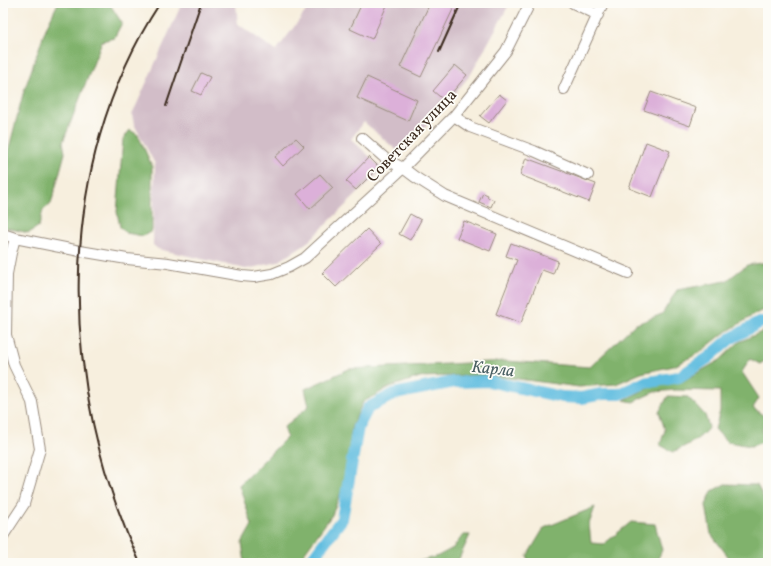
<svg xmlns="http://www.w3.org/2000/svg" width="771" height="566" font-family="Vollkorn,serif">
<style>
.industrial{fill:#d2bdc8}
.forest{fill:#80b26c;stroke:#5e6e45}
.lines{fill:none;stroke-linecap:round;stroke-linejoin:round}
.river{stroke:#62bee0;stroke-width:12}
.building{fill:#dcb0d9}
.minor-casing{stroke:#998c7e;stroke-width:12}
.minor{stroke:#fff;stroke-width:10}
.rail{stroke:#3b2a1e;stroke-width:2}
.labels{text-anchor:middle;stroke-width:3.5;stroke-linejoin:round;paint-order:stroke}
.street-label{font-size:16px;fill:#3b2a1e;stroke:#fdfcf7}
.water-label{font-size:17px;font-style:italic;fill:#495e62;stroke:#fdfcf7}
</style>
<rect width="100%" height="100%" fill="#fdfcf7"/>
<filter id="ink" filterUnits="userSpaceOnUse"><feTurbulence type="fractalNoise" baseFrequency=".025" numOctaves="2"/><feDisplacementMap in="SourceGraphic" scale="8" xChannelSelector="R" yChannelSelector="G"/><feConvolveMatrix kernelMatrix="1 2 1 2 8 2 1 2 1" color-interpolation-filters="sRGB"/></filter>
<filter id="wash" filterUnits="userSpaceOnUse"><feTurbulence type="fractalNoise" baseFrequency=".012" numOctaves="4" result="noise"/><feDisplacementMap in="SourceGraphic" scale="16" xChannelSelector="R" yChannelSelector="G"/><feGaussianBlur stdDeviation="0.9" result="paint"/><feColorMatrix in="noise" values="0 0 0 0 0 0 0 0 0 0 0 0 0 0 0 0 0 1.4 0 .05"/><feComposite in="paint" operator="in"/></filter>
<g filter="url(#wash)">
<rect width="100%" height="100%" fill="#f7efde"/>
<path class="industrial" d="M182 3H233L236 4 238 24 276 51 312 3H510L471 74 442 109 401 151 395 149 364 122 351 139 383 169 309 241 278 262 246 269 158 249 153 245 155 164 134 124 132 115Z"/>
<path class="forest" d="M58 3H109L122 23 114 38 102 41 63 142 65 153 51 204 43 210 39 226 29 233 7 228 3 226V171L23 94 46 28Z
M130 130 138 135 152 166V231L143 236 126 233 120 227 117 212 123 139Z
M768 262V309L757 313 723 334 699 353 674 366 641 373 616 384 579 387 488 375 420 377 390 387 363 402 352 426 345 482 332 515 297 563H245L242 543 252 525 239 485 287 437 284 427 309 406 305 389 349 369 506 361 590 367 634 325 662 314 677 290 726 281 747 265Z
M768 329V339L764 343 768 350V359L760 364 750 359 742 372 759 398 753 408 767 418 762 431 766 441 751 446 727 442 715 429 720 411V391L676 390 654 392 633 402 624 400 650 387 683 381 720 360 739 342Z
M668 396 688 397 705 415 709 427C700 440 687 445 673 452L660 445 665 430 659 412Z
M725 484 757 485 768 506V563H736L730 559 711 534 706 505 712 491Z
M595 507 589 524 591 543 604 544 631 522 655 524 662 550 656 563H529L527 556 544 528Z
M463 535H470L457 563H413L438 556 453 548Z"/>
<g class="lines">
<path class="river" d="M309 563 342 519 358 427 368 408 394 394 454 382 488 381 562 397 582 398 602 394H620L644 383 679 377 708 358 730 339 759 323 768 321"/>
</g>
<g id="blocks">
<path class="building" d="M362 3H388L372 39 350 29Z
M430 3H456L421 77 400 67Z
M455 65 467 75 445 101 433 91Z
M201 73 210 77 201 95 192 91Z
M367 77 417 100 408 121 357 98Z
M651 92 696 108 690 126 644 110Z
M499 94 507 100 489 123 480 116Z
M296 138 304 146 283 166 275 157Z
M646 142 670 151 652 197 629 188Z
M369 157 379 167 356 190 346 181Z
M526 158 596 184 589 202 520 175Z
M320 174 333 188 310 209 297 194Z
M483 193 488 195 487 197 494 200 491 207 479 202Z
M410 214 421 220 410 240 399 234Z
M464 221 497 234 490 251 457 238Z
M367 229 381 244 336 287 322 273Z
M511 243 558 261 553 274 542 270 521 323 496 314 517 260 506 256Z"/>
</g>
</g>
<g filter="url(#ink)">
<use href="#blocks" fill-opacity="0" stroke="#998c7e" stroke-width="1"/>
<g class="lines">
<defs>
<path id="minor" d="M573 3 598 15
M564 89 603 3
M454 116 470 127 534 151 588 175
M362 138 387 160 403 168 415 177 445 196 628 273
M3 234 15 238 80 251 127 259 168 263 242 276 254 277 272 274 289 267 305 258 403 168 454 116 506 51 530 3
M3 536 24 504 40 449 32 402 14 365 6 335 7 274 11 253 15 238"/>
</defs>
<use href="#minor" class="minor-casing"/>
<use href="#minor" class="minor"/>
<path class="rail" d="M439 52 461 3
M166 106 201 3
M140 563C58 387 52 169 160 3"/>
</g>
</g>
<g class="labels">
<g class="street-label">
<text transform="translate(411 135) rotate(-46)" y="6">Советская улица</text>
</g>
<g class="water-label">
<text transform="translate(493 368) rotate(6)" y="6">Карла</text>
</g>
</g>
<rect width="771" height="566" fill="none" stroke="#fdfcf7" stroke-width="16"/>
</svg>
